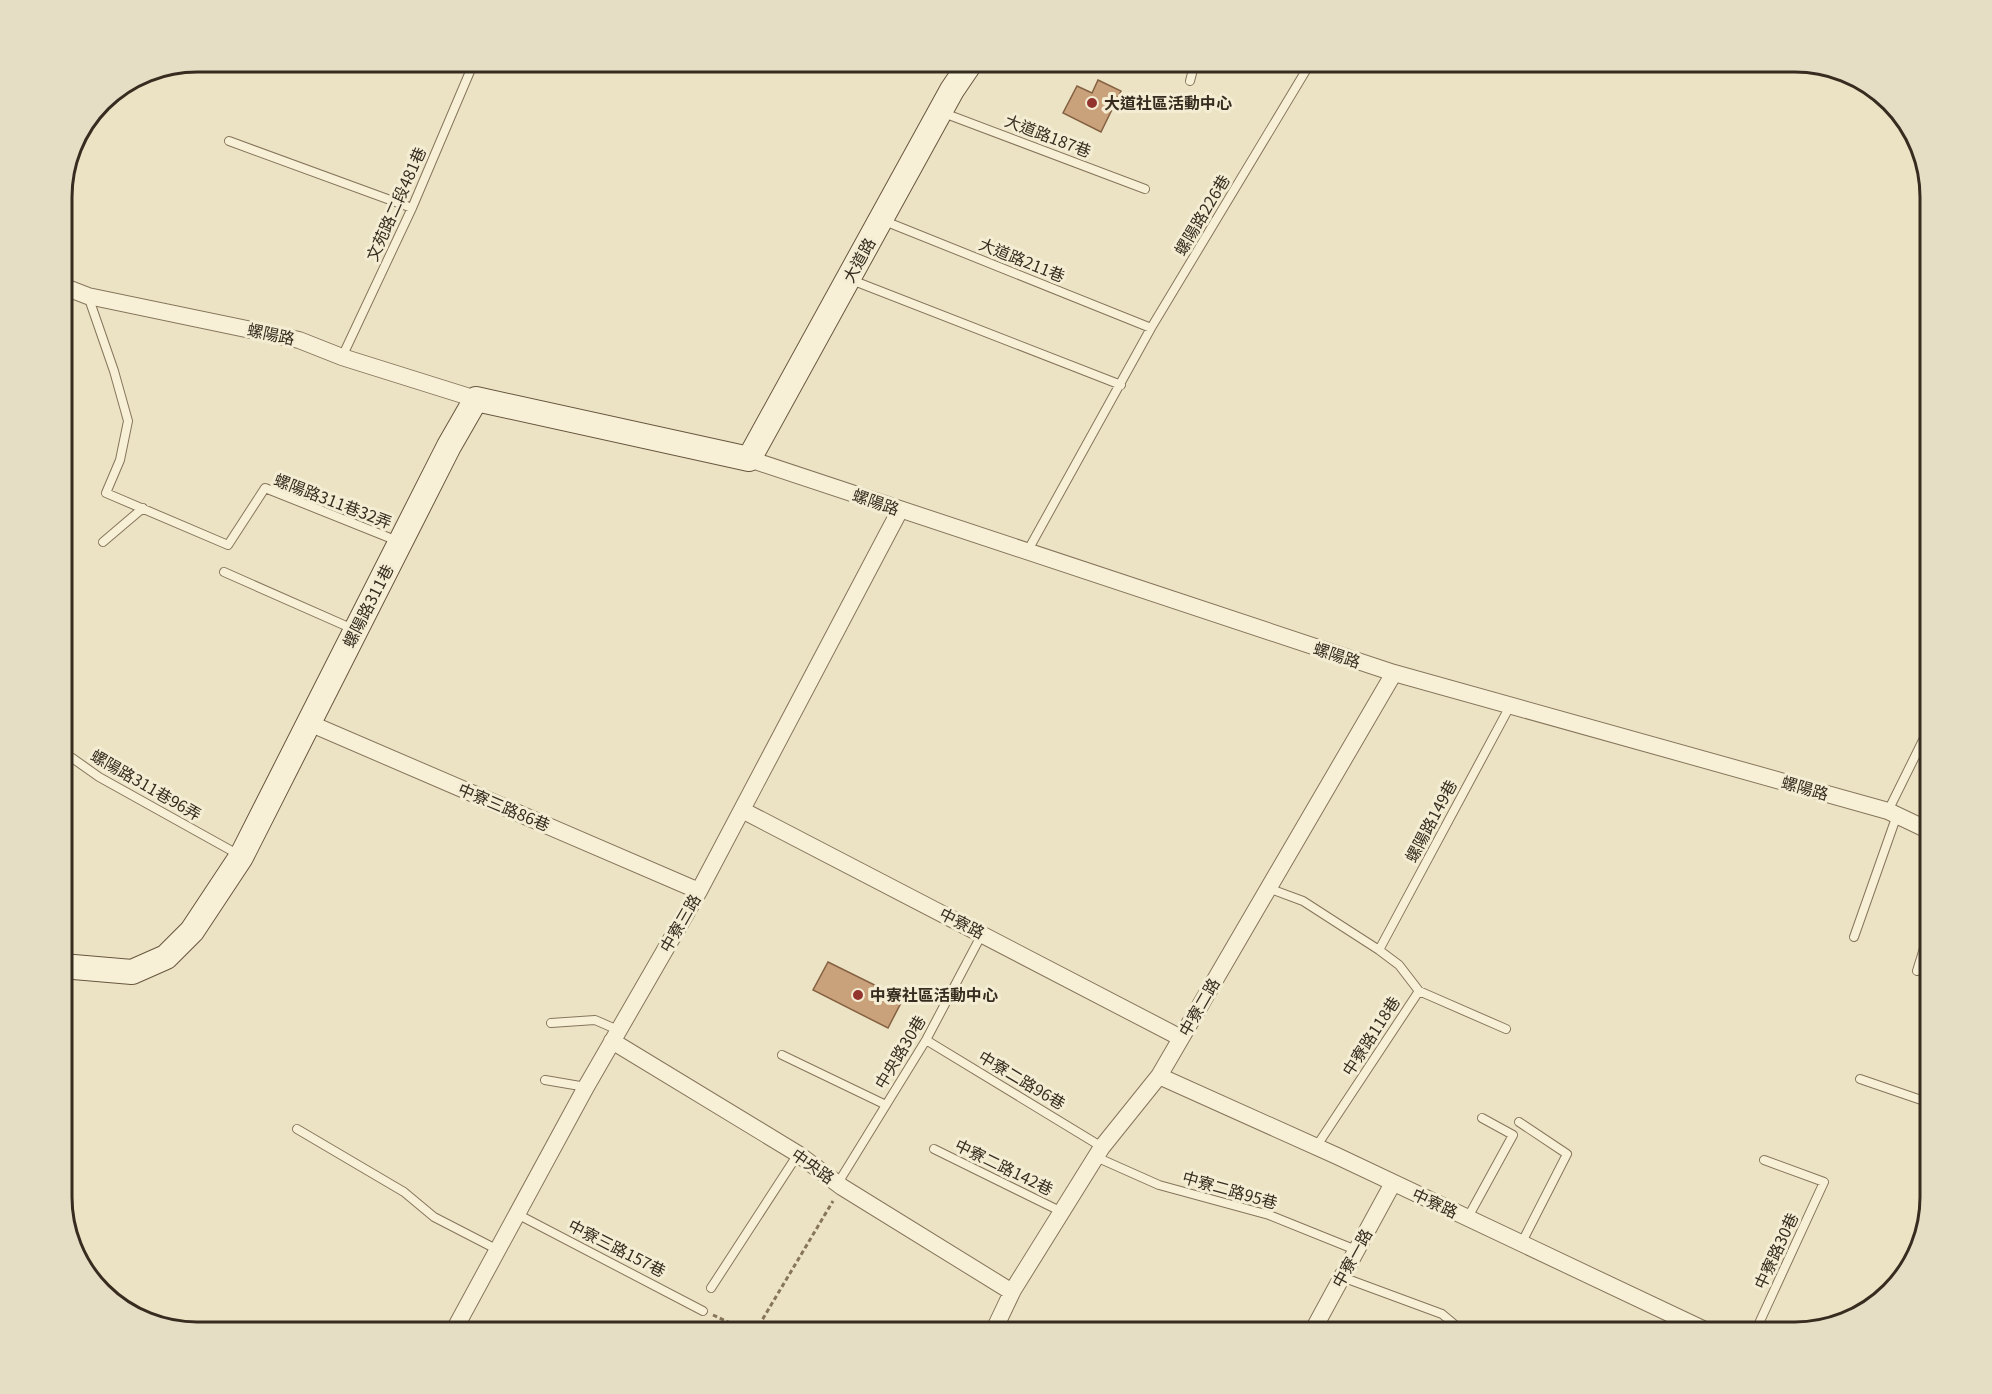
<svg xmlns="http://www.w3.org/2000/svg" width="1992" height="1394" font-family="Georgia,'Noto Sans TC',serif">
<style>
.building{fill:#c9a27b;stroke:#846142;stroke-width:1.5}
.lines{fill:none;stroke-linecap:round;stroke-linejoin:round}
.lane-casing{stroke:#86755b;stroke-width:10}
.street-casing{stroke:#86755b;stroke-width:18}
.secondary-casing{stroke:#68563e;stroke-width:26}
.path{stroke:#86755b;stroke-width:3;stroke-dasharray:4.5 3;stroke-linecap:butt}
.lane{stroke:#f7f0d7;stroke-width:8}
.street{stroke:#f7f0d7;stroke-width:16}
.secondary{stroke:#f7f0d7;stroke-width:24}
.poi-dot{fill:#93352e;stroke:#f4edd3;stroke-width:2}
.labels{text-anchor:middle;stroke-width:6;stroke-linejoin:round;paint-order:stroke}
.poi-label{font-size:16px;font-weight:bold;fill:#372c1f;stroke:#f4edd3;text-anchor:start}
.street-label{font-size:16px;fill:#372c1f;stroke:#f4edd3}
.rim{fill:none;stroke:#372c1f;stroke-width:3}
</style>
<rect width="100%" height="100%" fill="#ece3c4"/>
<path class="building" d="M1098 80 1121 91 1101 132 1063 113 1077 86 1092 93Z
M828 962 903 999 888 1028 813 990Z"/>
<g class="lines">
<defs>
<path id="lane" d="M931 62 960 71
M1190 81 1195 62
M941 112 1145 189
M229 141 412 208
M882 220 1151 328
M849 279 1121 385
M88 296 114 371 128 421 120 460 106 493 228 545 265 488 400 542
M342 357 412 208 474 62
M103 542 143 508
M1027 552 1151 328 1311 62
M224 572 353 629
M62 721 66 727 68 755 99 777 241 856
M1888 811 1930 726
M1268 888 1303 901 1379 950 1399 965 1419 991
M1854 937 1897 815
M1379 950 1510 706
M1917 971 1930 929
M551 1023 595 1020 618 1030
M926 1040 1102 1147
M782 1055 886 1105
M1860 1079 1930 1103
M545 1080 586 1087
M1519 1122 1567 1154 1521 1244
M297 1129 404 1192 434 1217 498 1250
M1316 1147 1419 991 1506 1029
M934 1149 1062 1212
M1096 1157 1159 1185 1269 1215 1356 1250
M838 1183 926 1040 982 934
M517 1214 703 1311
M1467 1219 1513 1135 1482 1118
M1342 1277 1442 1314 1454 1324 1452 1332
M711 1288 798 1154
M1755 1332 1824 1182 1764 1160"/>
<path id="street" d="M62 286 88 296 299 340 342 357 476 399
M749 459 1394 673 1888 811 1930 831
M309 723 699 891
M742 810 1181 1038
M612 1041 798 1154 842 1187 1012 1292
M1159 1076 1337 1156 1709 1332
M453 1332 586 1087 699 891 900 510
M993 1332 1013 1290 1102 1147 1159 1076 1394 673
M1312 1332 1393 1183"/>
<path id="secondary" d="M62 966 132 972 166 957 192 931 241 857 449 446 476 399 749 459 952 90 971 62"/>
</defs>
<use href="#lane" class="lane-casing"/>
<use href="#street" class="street-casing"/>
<use href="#secondary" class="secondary-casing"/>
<path class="path" d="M713 1315 749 1332
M755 1332 833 1201"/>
<use href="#lane" class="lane"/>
<use href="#street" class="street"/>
<use href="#secondary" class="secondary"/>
</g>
<g class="poi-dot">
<circle cx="1092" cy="103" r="6"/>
<circle cx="858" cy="995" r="6"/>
</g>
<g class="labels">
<g class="poi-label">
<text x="1104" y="109">大道社區活動中心</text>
<text x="870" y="1001">中寮社區活動中心</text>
</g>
<g class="street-label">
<text transform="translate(1048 136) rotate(21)" y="6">大道路187巷</text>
<text transform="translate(396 204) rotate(-66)" y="6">文苑路二段481巷</text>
<text transform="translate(1202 215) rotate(-59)" y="6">螺陽路226巷</text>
<text transform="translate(859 260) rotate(-61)" y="6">大道路</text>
<text transform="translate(1022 260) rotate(22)" y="6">大道路211巷</text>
<text transform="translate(271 334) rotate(12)" y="6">螺陽路</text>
<text transform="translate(333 501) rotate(21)" y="6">螺陽路311巷32弄</text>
<text transform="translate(876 502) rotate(19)" y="6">螺陽路</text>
<text transform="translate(368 606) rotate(-63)" y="6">螺陽路311巷</text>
<text transform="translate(1337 655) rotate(18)" y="6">螺陽路</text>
<text transform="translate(146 785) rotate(30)" y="6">螺陽路311巷96弄</text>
<text transform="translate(1805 788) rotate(16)" y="6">螺陽路</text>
<text transform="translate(504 807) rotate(23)" y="6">中寮三路86巷</text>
<text transform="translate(1431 821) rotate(-62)" y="6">螺陽路149巷</text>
<text transform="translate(680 923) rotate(-60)" y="6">中寮三路</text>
<text transform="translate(962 923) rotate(27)" y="6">中寮路</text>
<text transform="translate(1199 1007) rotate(-60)" y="6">中寮二路</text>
<text transform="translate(1371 1036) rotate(-57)" y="6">中寮路118巷</text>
<text transform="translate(900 1052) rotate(-59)" y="6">中央路30巷</text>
<text transform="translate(1022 1080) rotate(31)" y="6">中寮二路96巷</text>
<text transform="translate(813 1166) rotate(35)" y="6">中央路</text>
<text transform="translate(1004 1167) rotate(26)" y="6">中寮二路142巷</text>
<text transform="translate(1230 1190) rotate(16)" y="6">中寮二路95巷</text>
<text transform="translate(1435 1203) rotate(25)" y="6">中寮路</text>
<text transform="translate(617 1248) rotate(27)" y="6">中寮三路157巷</text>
<text transform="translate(1776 1251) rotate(-65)" y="6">中寮路30巷</text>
<text transform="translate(1352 1258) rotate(-61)" y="6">中寮一路</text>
</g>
</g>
<path d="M0 0H1992V1394H0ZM197 72H1795A125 125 0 0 1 1920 197V1197A125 125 0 0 1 1795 1322H197A125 125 0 0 1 72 1197V197A125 125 0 0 1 197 72Z" fill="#e5dec5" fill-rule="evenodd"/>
<path class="rim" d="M197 72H1795A125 125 0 0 1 1920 197V1197A125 125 0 0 1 1795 1322H197A125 125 0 0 1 72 1197V197A125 125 0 0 1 197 72Z"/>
</svg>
